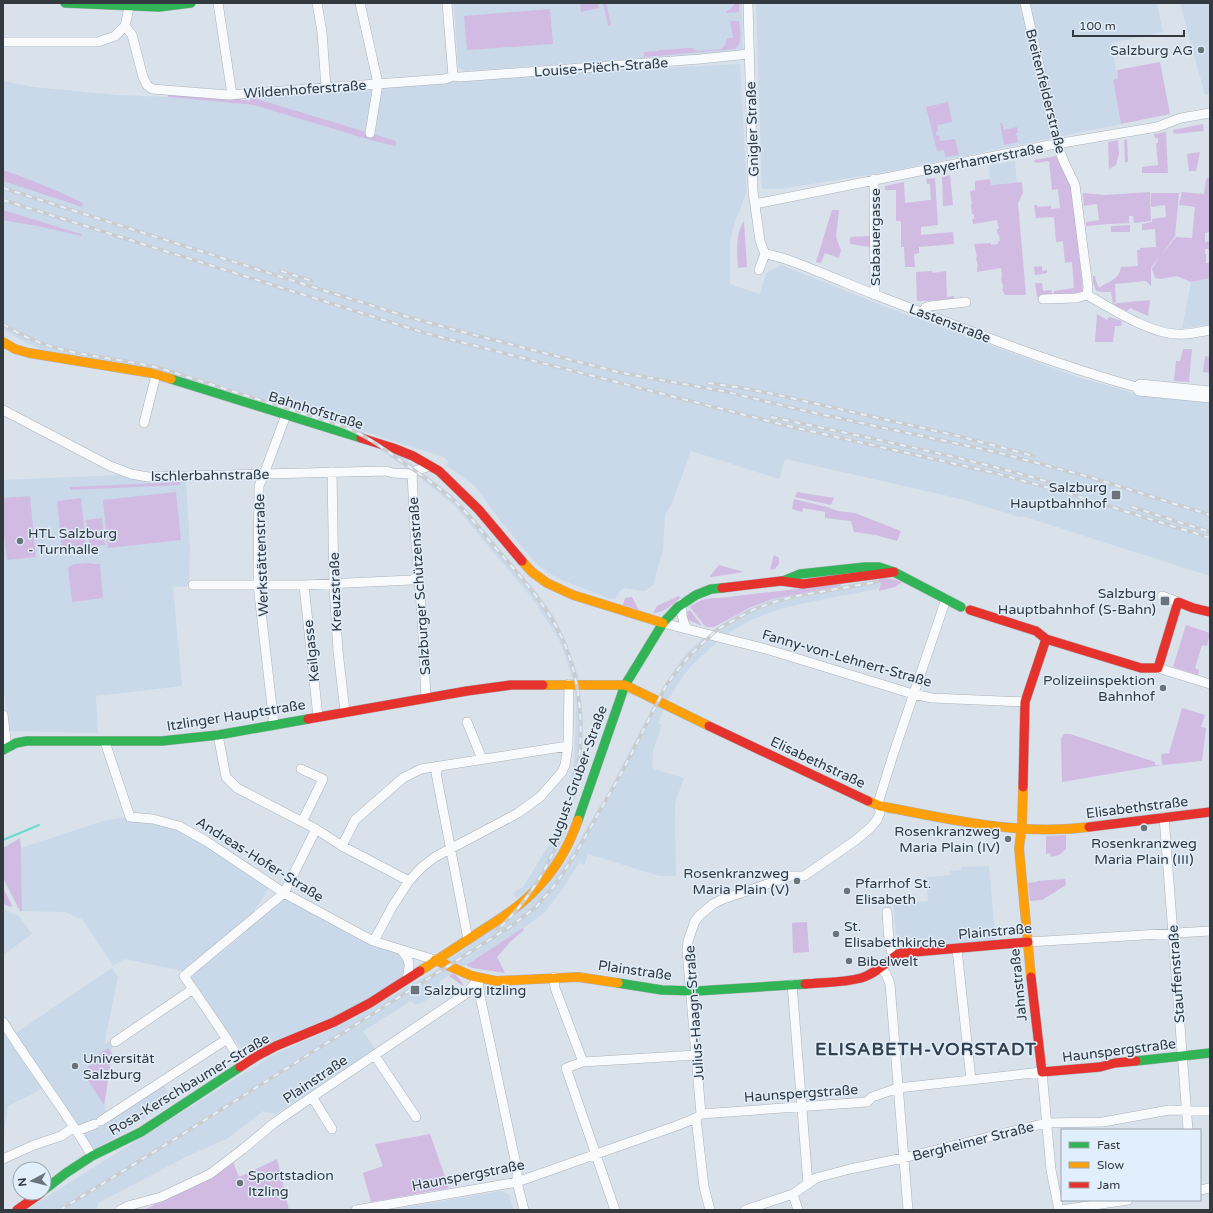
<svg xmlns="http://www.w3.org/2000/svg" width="1213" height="1213" font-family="'Varela Round',sans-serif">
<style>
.built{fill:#c9d9e9}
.green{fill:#d1bbe3}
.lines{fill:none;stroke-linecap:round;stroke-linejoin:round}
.stream{stroke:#6ad9ce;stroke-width:2}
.street-casing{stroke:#acb2b9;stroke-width:10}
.fast-casing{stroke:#acb2b9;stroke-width:10}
.slow-casing{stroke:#acb2b9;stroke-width:10}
.jam-casing{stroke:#acb2b9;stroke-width:10}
.street{stroke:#f9fafc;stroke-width:9}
.fast{stroke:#30b455;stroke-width:9}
.slow{stroke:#ff9f0a;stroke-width:9}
.jam{stroke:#e5322d;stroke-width:9}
.rail-casing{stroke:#caccce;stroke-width:3.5}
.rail{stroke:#e1eefb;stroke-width:2;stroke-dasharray:6;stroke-linecap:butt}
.poi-dot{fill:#6c747b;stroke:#e1eefb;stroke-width:1.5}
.labels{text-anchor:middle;stroke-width:3;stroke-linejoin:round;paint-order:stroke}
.poi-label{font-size:14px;fill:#32393f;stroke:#e1eefb;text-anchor:start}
.street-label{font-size:14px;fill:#32393f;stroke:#e1eefb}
.district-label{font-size:18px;font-weight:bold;letter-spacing:1px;fill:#323f4c;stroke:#e1eefb}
</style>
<rect width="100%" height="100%" fill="#d9e1ea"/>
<path class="built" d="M454 3H742L743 52 464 71 458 67Z
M756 3H1157L1163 32 1111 43 1118 79 1113 81 1121 124 886 172 780 189H762Z
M1180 3H1210V93L1205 95Z
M740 64 747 191 734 225 730 241V284L760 294 766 273 781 265 886 307 1080 378 1117 388 1135 394 1210 398V576L1022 516 1020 517 1003 512 961 499 785 459 779 479 691 451 672 503 665 515 663 550 653 585 645 591 624 588 620 591 615 599 608 598 559 579 541 568 527 553 503 524 475 486 446 465 449 462 443 457 360 430 405 459 455 498 467 510 538 594 553 615 564 637 578 675 583 721 582 753 579 782 572 809 564 835 556 853 552 881 575 848 610 789 658 697 673 672 685 655 708 633 738 614 772 599 872 580H877L880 582V586L877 589 800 604 774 611 753 619 733 630 717 642 692 665 684 675 668 699 658 723 662 725 653 751 652 764 653 768 657 770 684 778 675 803 676 876H660L588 854 584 865 579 863 562 890 544 913 525 927 439 982 440 991 423 1002 415 1005 411 1001 363 1031 375 1049 306 1095 275 1114 263 1111 228 1138 186 1157 98 1203 97 1210H26L273 1055 355 1018 412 984 433 973 447 960 463 950 527 890 516 898 512 893 523 887 555 835 557 834 566 808 574 762 576 712 575 695 572 677 565 655 559 640 535 602 455 506 420 478 373 444 351 432 40 349 23 341 3 329V81L34 87 117 95 168 97 254 105 251 96 454 79Z
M1015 161 1017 182 991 185 989 165Z
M1210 278V324L1182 329 1191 282Z
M121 475 186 480 190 548 189 586 173 587 182 686 96 696 98 733 9 731 3 683V480Z
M130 817 167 822 271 884 247 922 183 971 124 959 113 966 83 920 65 912 22 911 21 848 107 820Z
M989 866 996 945 898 954 893 904 928 901 926 877 950 875V871L961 870V867Z
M284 893 401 950 407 959 405 974 361 1005 253 1051 249 1052 245 1051 225 1029 189 976 237 940Z
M3 909 19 916 32 934 3 955Z
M112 968 118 977 104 1044 112 1040V1053L104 1108 107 1113 160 1080 174 1101 92 1151 50 1082 36 1092 8 1106 3 1139V1014L16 1033Z
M501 1191 509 1195 514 1210H389Z"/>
<path class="green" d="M580 3H598L599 8 581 12Z
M603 3H606L611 25 610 26 608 25Z
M735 3H739V12L726 13V11L731 9Z
M550 9 553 44 467 50 464 16Z
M730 21H739C740 30 743 44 735 49L644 57V52L659 51V50L691 48 698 51 721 49 725 45 727 38H733Z
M1160 62 1170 114 1121 124 1113 80 1118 79 1117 70Z
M168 94 234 98 250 101 251 96 253 98 396 141V146L374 141 254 105 168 97Z
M948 102 952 122 937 125 938 131 936 132 937 136 939 135 940 141 955 139 959 155 945 157 944 150 937 151 926 107Z
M1000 123H1002L1004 130 1017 127 1018 133H1016L1018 142 1004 145Z
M1203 124 1204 131 1174 134 1173 130Z
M1166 132 1168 173H1142V167L1158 165 1156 143H1158V138H1155L1154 134Z
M1118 140 1119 154 1116 165 1109 169 1108 142Z
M1124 140H1127L1128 162H1125Z
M1200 152 1196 171H1189L1187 154Z
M1056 156 1072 185 1083 292 1054 297V291L1074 288 1072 262 1065 263 1063 241 1056 242 1054 217 1036 218 1034 205H1037L1038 207 1051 206V209L1060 208 1058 189 1052 190 1049 161 1035 163 1034 160Z
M3 170C31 180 57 190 83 203L82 207 3 181Z
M950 175 953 205 943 206 942 177Z
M1210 177V232L1205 233V242L1210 241V249H1205V254H1206V263H1210V278L1191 282 1177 276 1161 279 1155 278 1152 269 1159 257 1151 268V286L1146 281 1115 284 1116 302 1113 304 1111 292H1105L1096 291 1093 282V276H1095L1096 281 1099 288C1109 281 1119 280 1121 267L1138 266 1137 250H1140V248L1156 247 1155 229 1142 230V224L1152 222V219L1166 217 1165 205 1151 207V193H1179L1175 236 1161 255 1176 237 1192 238 1195 207 1179 205 1182 192 1204 194 1206 179Z
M935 178 938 225 921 227V235L953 232 954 244 919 247V253L914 254 915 267H905L904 247H901V221H896V190H885V186L904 182 905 203 931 200 930 184H927L926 179Z
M990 179 991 185 1022 182 1023 193 1018 203 1026 295H1005L1002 289H1003V284H1002L1001 278 1002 277 1001 268 977 272V268L978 267 976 258 977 257 974 244 991 243V245L998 244V241H1000L999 235H998L997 229H999L997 220 973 224 972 219H974V214H972L971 205 972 204 970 191 975 190V181Z
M1150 192 1151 221 1134 223 1133 216H1129V223L1109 224 1086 226V222L1099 220 1097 204 1084 206 1083 193 1105 195Z
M3 210 81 234V236L38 226 7 221 3 220Z
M832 210H839L836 237 841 250 839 258 825 253 821 263 816 262Z
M744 221 747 267 738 268C737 253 735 234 744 221Z
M1130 225V232H1111V226Z
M870 236V247L850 244V237Z
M1042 266V271L1047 270V273L1035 275 1034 267Z
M932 271 933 273 946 271 947 297 954 296V300L917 301 916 272Z
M1035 283H1042L1043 291 1051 290 1053 296 1037 297Z
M1150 300 1148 316 1130 308 1127 311 1114 305 1117 303Z
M1097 314 1107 320 1109 317 1122 321 1121 326H1115L1113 342H1095Z
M1183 349H1192L1189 382 1174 381 1176 361H1180Z
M1205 356 1210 357V373L1203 372Z
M180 482V485L70 490V487Z
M176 492 181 540 108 548 103 500Z
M797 492 834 498 831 505 795 497Z
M30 496 36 557 7 560 3 526V498Z
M81 498 86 547 62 550 57 501Z
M794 499 827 507 838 511 855 513 901 531 897 541 876 535 854 532 851 521 825 518V512L803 508 802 512 792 509Z
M102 518 105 545 89 547 86 520Z
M774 555 779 558V564L775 569 770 570Z
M90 563 93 564H100L103 598 72 602 68 567 75 564Z
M719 565 744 572 711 577 710 576Z
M883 578 897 580 902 582 895 587 879 591V589L881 584 878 580Z
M840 584 841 586 772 599 749 608 714 627H707L704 625 690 607C700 599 707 598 719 598Z
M679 596 680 598C672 604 665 613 653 613L657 606Z
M629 597H632L639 610 623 605 625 598Z
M690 610 702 626 688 620 687 612Z
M1186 625 1210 633 1207 646 1202 645 1195 668 1199 670 1198 675 1173 667Z
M1182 708 1205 715 1201 727 1206 728 1202 761 1162 765 1062 782 1061 739 1064 734H1070L1155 762V765H1162L1161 754 1169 753Z
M1066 835V849L1059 855 1051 857 1050 853 1046 854V836Z
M20 838 21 848 22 911H20L3 878V848Z
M1065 879 1066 885 1042 900 1030 901 1028 883 1037 882V881Z
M3 888 12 905 11 907 3 904Z
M807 922 809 952 793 953 792 923Z
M523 928 524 930 510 942 497 957 505 973 472 968 466 965Z
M454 973 462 982 463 986 449 976Z
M108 1048 112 1054 104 1105 82 1071 98 1060 96 1056Z
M430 1134 449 1188 371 1202 363 1173 383 1166 375 1144Z
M277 1159 289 1210H144L187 1188 233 1162 239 1177Z"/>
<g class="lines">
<path class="stream" d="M3 840 39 825"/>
<defs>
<path id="street" d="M218 3 232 95
M317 3 322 32 326 88
M360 3 377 79V90L370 133
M447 3 453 76
M748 3 753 191 760 241 765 254
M1025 3 1057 144 1064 162 1075 185 1088 287 1087 295
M125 26 132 35 143 77 147 85 152 89 228 95 445 79 453 76
M3 42H98L115 36 125 26 130 3
M453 76 460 77 700 59 749 54
M874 179 875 295
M755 204 1050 145 1157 127 1181 118 1210 113
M765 254C782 256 799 264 814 270 835 278 855 287 876 295 962 328 1047 362 1136 387L1139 391 1210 398
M759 270 765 254
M1043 299 1076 298 1087 295C1111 308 1150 334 1177 334 1188 335 1199 332 1210 330
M922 313 926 307 930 306 966 302
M1136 387 1140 384 1210 391
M3 410 110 466 131 474 148 477 386 471 393 473 412 474 415 471 430 466
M144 423 156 375
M332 472 334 587 338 651 345 712
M412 474 415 531 422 616 426 698
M193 585H304L412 580 419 577
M304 585 318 717
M1162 596 1178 602
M682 603C681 614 682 620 687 629
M663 623 766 649 913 694 932 698 1025 702
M1158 668 1210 684
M3 715 7 748
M467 722 482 759
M274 724 258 585 259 486 264 474 286 415
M218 735 226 777 237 788 316 829 342 846 409 881
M105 742 130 817 153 819 179 826 206 841 284 893 358 933 373 941 435 960
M439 766 436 773 468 939
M301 769 323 779 302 822
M1164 817 1188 1130
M342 846 355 820 403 778 421 769 568 746
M887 912 889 941 893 958
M373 941 377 935 392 907 409 881 421 868 435 857 518 813 540 797 562 772 565 765 568 746 569 684
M1028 942 1210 931
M957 949 971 1080
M401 950C411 961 410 964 407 979
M880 967 886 974 890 984 908 1210
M554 977 555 988 583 1062 566 1068 615 1210
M478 979 480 996 517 1169V1182L524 1210
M792 984 808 1184
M3 1022C32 1068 65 1110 92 1156
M115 1042 193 989
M375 1056 416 1117
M583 1062 696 1055
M243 1065 227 1039 184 976 284 893 316 829
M312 1097 332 1129
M701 1114 867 1102 872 1097 898 1088 1042 1072 1051 1170 1059 1210
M696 1118 704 1187 710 1210
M101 1121 227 1039
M77 1131 95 1124
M3 1159 34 1145 61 1136 74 1127
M1200 1190 1210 1188
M793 1194 798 1210
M120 1210 128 1206 161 1197 210 1174 243 1149 274 1123 312 1097 467 993 478 979
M356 1210 517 1182 676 1126 696 1118 701 1114 687 950 688 941 695 921 700 915 713 904 723 899 791 876H804L856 840 870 828 877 820 880 813 879 800 893 755 946 599
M745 1210 793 1194 816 1178 850 1169 903 1158 1046 1123 1103 1122 1169 1110 1210 1111
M1061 1210 1128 1200"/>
<path id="fast" d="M65 3 159 7 191 3
M171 379 361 438
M783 581 800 574 865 567H879L894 572 961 607
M3 750 16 743 27 741H162L218 735 308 719
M578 820 625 685 663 623 678 607 696 595 711 589 722 588
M618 983 662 990 697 991 805 984
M1136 1061 1210 1053
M44 1190 66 1173 92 1156 141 1132 240 1067"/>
<path id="slow" d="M3 342 15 349 29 353 151 373 171 379
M522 561 532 572 547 583 573 595 663 623
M543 685H625L709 726
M1023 787 1022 825 1019 848 1031 977
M868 801 880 806C949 819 1018 836 1089 827
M435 960 472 976 496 981 578 977 618 983
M420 971C440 958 461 944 481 931 501 918 521 906 537 888 556 869 569 846 578 820"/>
<path id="jam" d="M361 438 393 448 413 456 439 471 479 510 522 561
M722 588 781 581 803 584 894 572
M970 610 1036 631 1046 639 1141 668H1158L1178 602 1193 608 1210 612
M308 719 467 691 511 685H543
M709 726 868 801
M1023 787 1025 702 1046 639
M1089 827 1210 812
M1031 977 1042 1072 1100 1067 1115 1063 1136 1061
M805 984C823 982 843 983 861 978 875 974 887 962 898 954L903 953 1028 942
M240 1067 257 1056 276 1046 334 1022 370 1003 420 971
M17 1210 41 1193"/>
</defs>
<use href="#street" class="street-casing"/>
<use href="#fast" class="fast-casing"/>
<use href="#slow" class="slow-casing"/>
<use href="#jam" class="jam-casing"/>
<use href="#street" class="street"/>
<use href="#fast" class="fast"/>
<use href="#slow" class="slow"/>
<use href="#jam" class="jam"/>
<defs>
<path id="rail" d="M3 188 297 282 405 316 459 331 622 373 723 391 801 410 996 452 1093 478 1210 515
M3 200 425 333 788 426 991 472 1064 492 1210 538
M281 271 312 281
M3 324C55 358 106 354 163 369L339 425C362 433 382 447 401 461 420 474 440 488 457 503 468 514 478 527 488 539 514 570 545 601 562 638 604 730 572 863 497 930
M708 383 743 388 773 394 958 436 1034 456
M771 417C873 439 976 459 1076 490
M1132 507 1210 532
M60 1210 178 1137 401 996 511 926 536 907 555 885 576 853 622 772 667 684 680 667 691 654 718 629 750 611 774 602 797 596 877 582"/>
</defs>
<use href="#rail" class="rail-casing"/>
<use href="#rail" class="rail"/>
</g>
<g class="poi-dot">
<circle cx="1201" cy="50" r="4"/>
<rect x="1111" y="490" width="10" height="10" rx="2"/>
<circle cx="20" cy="541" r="4"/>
<rect x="1160" y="596" width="10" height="10" rx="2"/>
<circle cx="1163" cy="688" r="4"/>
<circle cx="1144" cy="828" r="4"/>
<circle cx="1008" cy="839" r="4"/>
<circle cx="797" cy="881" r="4"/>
<circle cx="847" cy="891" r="4"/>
<circle cx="836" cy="934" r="4"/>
<circle cx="849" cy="961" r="4"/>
<rect x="410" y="985" width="10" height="10" rx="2"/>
<circle cx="75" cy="1066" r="4"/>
<circle cx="240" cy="1183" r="4"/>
</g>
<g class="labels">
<g class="poi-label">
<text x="1193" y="55" text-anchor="end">Salzburg AG</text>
<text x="1107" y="492" text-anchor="end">Salzburg<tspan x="1107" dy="16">Hauptbahnhof</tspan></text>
<text x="28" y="538">HTL Salzburg<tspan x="28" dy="16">- Turnhalle</tspan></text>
<text x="1156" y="598" text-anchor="end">Salzburg<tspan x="1156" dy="16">Hauptbahnhof (S-Bahn)</tspan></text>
<text x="1155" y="685" text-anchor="end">Polizeiinspektion<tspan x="1155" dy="16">Bahnhof</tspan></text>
<text x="1000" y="836" text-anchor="end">Rosenkranzweg<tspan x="1000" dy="16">Maria Plain (IV)</tspan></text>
<text x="1144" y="848" text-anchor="middle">Rosenkranzweg<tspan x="1144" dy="16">Maria Plain (III)</tspan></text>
<text x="789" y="878" text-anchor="end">Rosenkranzweg<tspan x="789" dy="16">Maria Plain (V)</tspan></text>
<text x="855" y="888">Pfarrhof St.<tspan x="855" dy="16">Elisabeth</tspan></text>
<text x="844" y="931">St.<tspan x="844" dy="16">Elisabethkirche</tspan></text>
<text x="857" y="966">Bibelwelt</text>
<text x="424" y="995">Salzburg Itzling</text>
<text x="83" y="1063">Universität<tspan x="83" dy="16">Salzburg</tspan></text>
<text x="248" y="1180">Sportstadion<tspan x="248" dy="16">Itzling</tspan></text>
</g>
<g class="street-label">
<text transform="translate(601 67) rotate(-4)" y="5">Louise-Piëch-Straße</text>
<text transform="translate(305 89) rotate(-4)" y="5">Wildenhoferstraße</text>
<text transform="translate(1046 91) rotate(76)" y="5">Breitenfelderstraße</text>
<text transform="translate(752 129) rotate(-92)" y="5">Gnigler Straße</text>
<text transform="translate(983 159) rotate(-11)" y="5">Bayerhamerstraße</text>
<text transform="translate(875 237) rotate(-90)" y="5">Stabauergasse</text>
<text transform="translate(950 323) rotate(21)" y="5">Lastenstraße</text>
<text transform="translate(316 410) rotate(17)" y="5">Bahnhofstraße</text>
<text transform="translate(210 475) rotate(-1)" y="5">Ischlerbahnstraße</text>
<text transform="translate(261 555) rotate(-92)" y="5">Werkstättenstraße</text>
<text transform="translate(419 586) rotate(-94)" y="5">Salzburger Schützenstraße</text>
<text transform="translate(335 592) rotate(-92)" y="5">Kreuzstraße</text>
<text transform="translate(311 651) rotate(-96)" y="5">Keilgasse</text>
<text transform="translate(847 658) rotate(16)" y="5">Fanny-von-Lehnert-Straße</text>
<text transform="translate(236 715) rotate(-9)" y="5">Itzlinger Hauptstraße</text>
<text transform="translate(818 762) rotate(25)" y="5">Elisabethstraße</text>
<text transform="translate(577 776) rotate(-70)" y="5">August-Gruber-Straße</text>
<text transform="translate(1137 807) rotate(-7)" y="5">Elisabethstraße</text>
<text transform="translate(260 859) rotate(32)" y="5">Andreas-Hofer-Straße</text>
<text transform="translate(995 931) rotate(-5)" y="5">Plainstraße</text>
<text transform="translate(635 970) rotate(8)" y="5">Plainstraße</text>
<text transform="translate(1176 974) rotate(-94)" y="5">Stauffenstraße</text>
<text transform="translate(1018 985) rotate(-96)" y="5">Jahnstraße</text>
<text transform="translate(694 1013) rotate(-94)" y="5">Julius-Haagn-Straße</text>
<text transform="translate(1119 1050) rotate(-7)" y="5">Haunspergstraße</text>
<text transform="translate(315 1079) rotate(-34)" y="5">Plainstraße</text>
<text transform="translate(189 1084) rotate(-31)" y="5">Rosa-Kerschbaumer-Straße</text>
<text transform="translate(801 1093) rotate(-4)" y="5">Haunspergstraße</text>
<text transform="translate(973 1141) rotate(-14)" y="5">Bergheimer Straße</text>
<text transform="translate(468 1175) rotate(-11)" y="5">Haunspergstraße</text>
</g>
<g class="district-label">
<text x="926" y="1055">ELISABETH-VORSTADT</text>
</g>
</g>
<rect width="1213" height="1213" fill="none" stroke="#32393f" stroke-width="8"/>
<rect x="1061" y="1129" width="140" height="72" fill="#e1eefb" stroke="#9ba6b0"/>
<rect x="1069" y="1142" width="20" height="6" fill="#30b455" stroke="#9ba6b0"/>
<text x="1097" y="1149" font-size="12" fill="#32393f">Fast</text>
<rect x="1069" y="1162" width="20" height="6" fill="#ff9f0a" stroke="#9ba6b0"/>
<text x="1097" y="1169" font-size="12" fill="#32393f">Slow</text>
<rect x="1069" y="1182" width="20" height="6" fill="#e5322d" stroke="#9ba6b0"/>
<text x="1097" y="1189" font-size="12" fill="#32393f">Jam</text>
<g transform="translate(32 1181) rotate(263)"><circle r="19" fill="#e1eefb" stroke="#9ba6b0"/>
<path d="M0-3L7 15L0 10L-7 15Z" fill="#6c747b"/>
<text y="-6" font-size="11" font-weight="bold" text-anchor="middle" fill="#32393f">N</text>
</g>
<path d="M1073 30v6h111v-6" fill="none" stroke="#32393f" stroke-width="2"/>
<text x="1079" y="30" font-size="12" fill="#32393f" stroke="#e1eefb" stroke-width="3" paint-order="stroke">100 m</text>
</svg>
